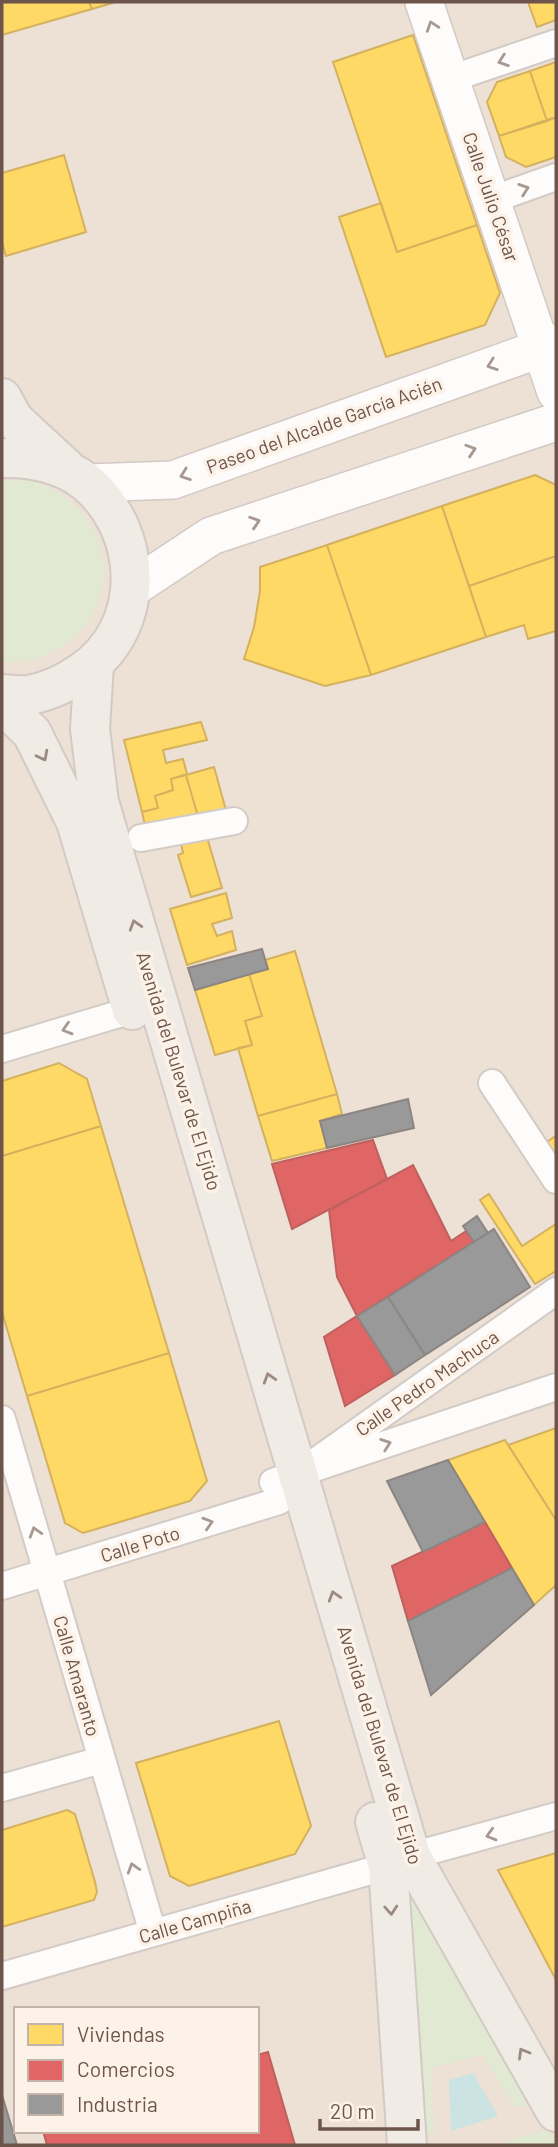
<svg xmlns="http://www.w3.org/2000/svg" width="558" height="2147" font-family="Barlow,sans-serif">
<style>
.residential{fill:#ede0d5;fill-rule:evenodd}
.green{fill:#e2e9d3}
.water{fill:#cbe3e2}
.homes{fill:#ffd966;stroke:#d4b15e;stroke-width:2}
.shops{fill:#e06666;stroke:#be615e;stroke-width:2}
.industry{fill:#999;stroke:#8c8582;stroke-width:2}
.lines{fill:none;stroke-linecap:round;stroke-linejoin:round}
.street-casing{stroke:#d2cbc6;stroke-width:30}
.secondary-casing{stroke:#d2cac4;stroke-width:40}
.primary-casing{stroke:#d3cac5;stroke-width:42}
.street{stroke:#fdfcfb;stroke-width:26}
.secondary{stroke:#fdfcfb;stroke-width:37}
.primary{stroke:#f0ebe4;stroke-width:38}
.oneway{stroke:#a79891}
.oneway2{stroke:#9c8a81}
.labels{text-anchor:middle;stroke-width:7;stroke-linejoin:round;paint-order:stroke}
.street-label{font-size:19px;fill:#6e554b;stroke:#fdf2e7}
</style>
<rect width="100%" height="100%" fill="#f4eee7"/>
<path class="residential" d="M2 2H556V2145H2ZM16 2009H257V2131H16Z"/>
<path class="green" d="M2 480C12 480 24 480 34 482 74 491 105 533 104 574 101 626 54 668 2 661Z
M407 1884 535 2103 516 2108 482 2055 431 2068 434 2133 423 2137Z
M550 2129 555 2145H508L507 2141Z"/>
<path class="water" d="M473 2073 498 2116 451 2131 449 2080Z"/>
<path class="homes" d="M2 2H89L92 9 2 35Z
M89 2H116L92 9Z
M528 2H556V20L537 27Z
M413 35 477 225 397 252 333 62Z
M556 62V117L547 121 530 71Z
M530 71 547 121 499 136 487 102 497 82Z
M556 117V157L526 167 506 157 499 136Z
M64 155 86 232 6 256 2 242V173Z
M381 203 397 252 477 225 500 293 485 325 386 357 339 217Z
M535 475 556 485V556L469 586 442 506Z
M442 506 486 637 371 675 327 545Z
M327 545 371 675 325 686 244 659 254 627 260 591V567Z
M556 556V631L528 639 524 625 486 637 469 586Z
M201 722 207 740 163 750 166 763 183 759 187 774 171 779 173 790 155 796 158 808 142 812 124 740Z
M214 767 227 814 199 820 186 775Z
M186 775 199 820 146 830 142 812 158 808 155 796 173 790 171 779Z
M206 834 222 888 191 897 178 855 183 853 180 838Z
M226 893 232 918 212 924 217 936 232 931 236 950 187 965 170 909Z
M295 951 337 1094 258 1116 238 1048 252 1045 245 1021 262 1016 249 974 268 969 265 960Z
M249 974 262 1016 245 1021 252 1045 215 1055 195 990Z
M59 1063 87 1079 101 1126 2 1156V1081Z
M337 1094 342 1114 320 1121 327 1148 272 1161 258 1116Z
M101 1126 169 1353 27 1396 2 1312V1156Z
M554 1137H556V1168L541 1146Z
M489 1194 522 1246 556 1224V1271L535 1284 480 1200Z
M169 1353 207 1481 190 1501 83 1533 65 1523 27 1396Z
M556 1428V1520L508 1445Z
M505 1440 556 1520V1585L534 1605 448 1460Z
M279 1721 311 1826 295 1854 189 1886 170 1876 136 1763Z
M67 1810 75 1814 95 1882 97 1892 94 1900 2 1927V1830Z
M556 1853V1980L498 1870Z"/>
<path class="shops" d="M373 1140 387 1179 292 1229 272 1164Z
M413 1165 451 1241 466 1231 474 1242 357 1316 337 1277 329 1210Z
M357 1316 395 1375 345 1406 324 1337Z
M485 1522 512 1568 408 1621 392 1566Z
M268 2052 295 2145H47L43 2131H257V2055Z"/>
<path class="industry" d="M262 949 268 969 195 990 188 968Z
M408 1099 414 1128 327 1148 320 1121Z
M477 1216 488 1233 474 1242 463 1226Z
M494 1229 530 1287 425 1355 388 1297Z
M388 1297 425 1355 395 1375 357 1316Z
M448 1460 485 1522 423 1552 387 1481Z
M512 1568 534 1605 431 1695 408 1621Z
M2 2095 17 2145H2Z"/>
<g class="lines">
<defs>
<path id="street" d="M450 79 556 43
M491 200 556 177
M141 838 234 821
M2 1049 132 1010
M492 1083 556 1180
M2 1419 153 1933
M298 1474 556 1291
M273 1482 556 1387
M2 1586 279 1501
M2 1788 101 1760
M2 1976 388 1866 411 1856 556 1816"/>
<path id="secondary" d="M424 2 556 392
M87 483 173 480 556 343
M131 589 211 536 556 422"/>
<path id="primary" d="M2 398 14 420 66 468
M2 458C31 457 64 464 87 483 145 533 147 628 82 672 66 683 48 692 28 695 20 696 10 694 2 694
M94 664 90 729 99 802 411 1856 556 2112
M2 704 32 733 76 822 132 1010
M375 1822 388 1866 407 2145"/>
</defs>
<use href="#street" class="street-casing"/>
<use href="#secondary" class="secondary-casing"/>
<use href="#primary" class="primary-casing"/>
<use href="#street" class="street"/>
<use href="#secondary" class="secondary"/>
<use href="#primary" class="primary"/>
</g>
<defs><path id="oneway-chevron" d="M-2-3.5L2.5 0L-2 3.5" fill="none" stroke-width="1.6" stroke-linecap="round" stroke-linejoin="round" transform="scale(1.75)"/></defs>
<g class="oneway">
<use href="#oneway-chevron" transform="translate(432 26) rotate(-109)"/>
<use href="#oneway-chevron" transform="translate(503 61) rotate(161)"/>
<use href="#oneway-chevron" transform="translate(524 189) rotate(-19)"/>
<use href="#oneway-chevron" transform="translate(492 365) rotate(160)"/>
<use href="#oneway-chevron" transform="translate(471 450) rotate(-18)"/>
<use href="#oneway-chevron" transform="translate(185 475) rotate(160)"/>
<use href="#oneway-chevron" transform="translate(255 522) rotate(-18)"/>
<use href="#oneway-chevron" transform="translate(67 1029) rotate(163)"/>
<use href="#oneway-chevron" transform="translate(386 1444) rotate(-19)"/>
<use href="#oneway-chevron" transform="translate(208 1523) rotate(-17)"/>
<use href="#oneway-chevron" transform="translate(35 1532) rotate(-107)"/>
<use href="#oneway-chevron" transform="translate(491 1835) rotate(164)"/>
<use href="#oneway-chevron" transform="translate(133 1868) rotate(-107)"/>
</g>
<g class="oneway2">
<use href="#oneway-chevron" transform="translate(43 756) rotate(63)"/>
<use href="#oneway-chevron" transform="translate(135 925) rotate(-107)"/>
<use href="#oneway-chevron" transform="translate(269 1378) rotate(-107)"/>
<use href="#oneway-chevron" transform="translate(334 1596) rotate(-107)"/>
<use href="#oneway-chevron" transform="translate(391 1910) rotate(86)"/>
<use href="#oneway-chevron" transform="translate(523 2053) rotate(-120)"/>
</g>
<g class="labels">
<g class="street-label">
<text transform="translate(491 197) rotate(71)" y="7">Calle Julio César</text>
<text transform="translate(324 425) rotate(-20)" y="7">Paseo del Alcalde García Acién</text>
<text transform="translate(179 1071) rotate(73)" y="7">Avenida del Bulevar de El Ejido</text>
<text transform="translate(427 1383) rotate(-35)" y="7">Calle Pedro Machuca</text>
<text transform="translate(140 1544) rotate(-17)" y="7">Calle Poto</text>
<text transform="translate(77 1676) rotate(74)" y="7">Calle Amaranto</text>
<text transform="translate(380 1745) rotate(73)" y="7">Avenida del Bulevar de El Ejido</text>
<text transform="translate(195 1921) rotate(-16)" y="7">Calle Campiña</text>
</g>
</g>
<rect width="558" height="2147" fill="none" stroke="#6e554b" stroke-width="7"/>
<rect x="14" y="2007" width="245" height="126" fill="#fdf2e7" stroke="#c4b3a9" stroke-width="2"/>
<rect x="28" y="2024" width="35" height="21" fill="#ffd966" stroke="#c4b3a9" stroke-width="2"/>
<text x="77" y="2042" font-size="21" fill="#6e554b">Viviendas</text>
<rect x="28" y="2060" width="35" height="21" fill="#e06666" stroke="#c4b3a9" stroke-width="2"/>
<text x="77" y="2077" font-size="21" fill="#6e554b">Comercios</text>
<rect x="28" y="2094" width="35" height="21" fill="#999999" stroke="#c4b3a9" stroke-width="2"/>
<text x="77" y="2112" font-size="21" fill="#6e554b">Industria</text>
<path d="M320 2119v10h98v-10" fill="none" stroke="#6e554b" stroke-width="3.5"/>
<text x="330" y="2119" font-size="21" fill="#6e554b" stroke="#fdf2e7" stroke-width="5" paint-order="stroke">20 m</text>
</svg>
